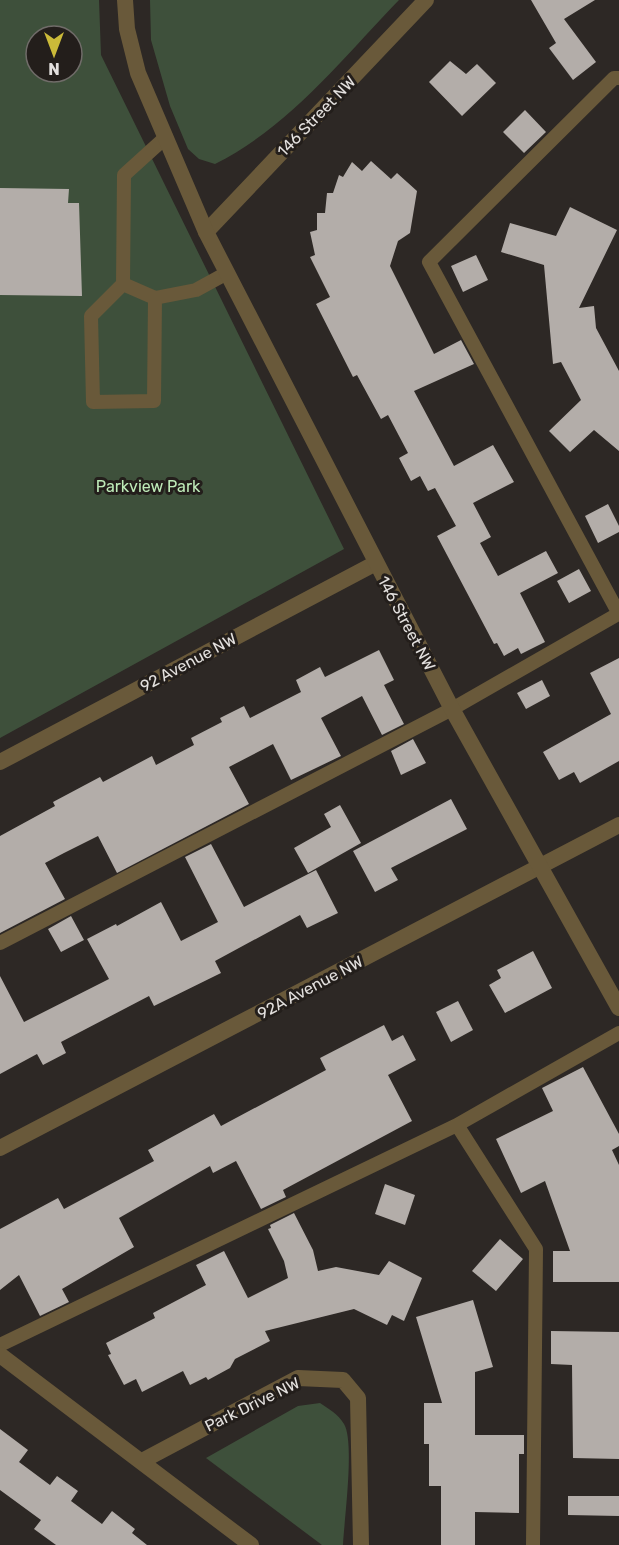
<svg xmlns="http://www.w3.org/2000/svg" width="619" height="1545" font-family="Rubik,sans-serif">
<style>
.green{fill:#3e503b;fill-rule:evenodd}
.building{fill:#b3ada9}
.lines{fill:none;stroke-linecap:round;stroke-linejoin:round}
.service{stroke:#69593a;stroke-width:14}
.minor{stroke:#69593a;stroke-width:16}
.tertiary{stroke:#69593a;stroke-width:16}
.labels{text-anchor:middle;stroke-width:6;stroke-linejoin:round;paint-order:stroke}
.street-label{font-size:16px;fill:#e3e0de;stroke:#231e1b}
.park-label{font-size:16px;fill:#beeab8;stroke:#231e1b}
</style>
<rect width="100%" height="100%" fill="#2d2825"/>
<path class="green" d="M0 0H99L101 55 344 549 0 738ZM36 36H72V72H36Z
M150 0H399C342 59 289 127 215 164L199 159 188 149 170 106 151 40Z
M320 1403C329 1409 338 1414 344 1424 355 1442 344 1521 343 1545H322L206 1458 298 1406Z"/>
<path class="building" d="M531 0H595L564 19 596 62 573 80 549 48 556 43Z
M450 61 466 74 477 64 496 83 462 116 429 82Z
M525 110 546 132 524 153 503 132Z
M371 161 391 179 397 173 417 191 410 233 398 241 390 266 434 354 461 340 474 364 414 391 454 466 493 445 514 482 473 503 491 537 480 543 498 576 546 551 558 573 520 593 545 642 521 654 518 648 504 656 497 643 494 644 437 536 456 526 435 488 428 491 420 476 411 481 399 458 408 453 388 415 381 419 357 375 353 377 316 304 330 297 310 257 315 255 310 232 317 230V213H325L327 193H333L339 175 343 177 352 162 362 171Z
M0 188 69 189 68 203H79L82 296 0 295Z
M570 207 617 230 579 308 594 306 596 328 619 371V451L594 430 570 452 549 431 581 400 561 362 553 364 544 265 501 252 510 223 556 236Z
M476 255 488 280 463 292 451 266Z
M608 504 619 526V532L598 543 585 516Z
M579 569 591 591 569 603 557 581Z
M379 650 394 680 384 685 404 724 382 735 362 696 321 718 341 756 291 780 273 744 229 767 249 804 117 873 98 836 64 853 45 863 65 899 0 933V836L55 806 53 802 100 777 103 782 152 756 156 765 194 745 191 738 222 722 220 718 244 706 250 718 301 692 296 680 320 667 325 677Z
M619 658V761L580 783 574 772 559 780 543 752 611 714 590 673Z
M542 680 550 696 526 709 517 693Z
M413 739 426 763 401 775 391 751Z
M451 799 467 829 391 868 398 880 375 892 353 851Z
M340 805 361 843 308 873 294 848 331 827 324 814Z
M211 844 244 907 316 870 338 913 307 928 300 915 215 961 221 973 154 1006 149 996 61 1042 66 1053 43 1065 37 1054 0 1074V976L24 1022 109 979 87 939 116 924 117 926 161 902 181 941 218 922 185 857Z
M71 916 84 940 61 952 48 929Z
M533 951 552 988 505 1013 489 985 501 978 497 970Z
M458 1001 473 1030 451 1042 436 1012Z
M384 1025 392 1041 403 1035 416 1060 388 1075 412 1121 283 1190 286 1197 261 1209 236 1161 213 1173 210 1166 119 1218 134 1247 62 1289 69 1302 40 1316 19 1275 0 1290V1229L58 1198 64 1209 154 1161 148 1150 214 1114 221 1126 326 1070 320 1058Z
M583 1067 619 1134V1146L612 1150 619 1165V1282H553V1251H570L545 1181 521 1193 496 1139 553 1111 542 1088Z
M385 1184 415 1195 405 1225 375 1214Z
M294 1213 313 1250 318 1271 336 1267 379 1275 389 1261 422 1278 404 1321 392 1315 387 1325 354 1309 265 1331 270 1341 235 1359 230 1368 208 1380 206 1377 190 1385 183 1371 142 1392 136 1379 124 1385 108 1355 111 1354 106 1343 155 1318 153 1313 206 1285 196 1265 224 1251 248 1298 288 1278 284 1261 268 1229 271 1228 270 1225Z
M500 1239 523 1259 496 1291 472 1271Z
M473 1300 493 1367 475 1372V1435H524V1454H519V1513L475 1512V1545H441V1486H429V1444H424V1403H442L416 1317Z
M551 1331 619 1332V1459L573 1458 572 1365 551 1364Z
M0 1429 28 1450 19 1462 50 1485 57 1476 78 1491 71 1501 102 1524 112 1511 135 1529 132 1533 147 1545H56L34 1529 41 1520 0 1490Z
M568 1496H619V1516L568 1515Z"/>
<g class="lines">
<path class="service" d="M619 78H614L429 262 619 614
M166 137 124 175 123 284 155 298 196 290 227 273
M123 284 91 316 93 402 154 401 155 298
M0 943 452 709 618 614
M457 1125 619 1033
M0 1345 457 1125 536 1249 533 1545"/>
<path class="minor" d="M206 232 426 0
M0 762 376 563
M0 1148 619 825
M0 1355 251 1545
M142 1461 298 1378 343 1380 358 1398 361 1545"/>
<path class="tertiary" d="M125 0 127 29 138 73 206 232 452 709 619 1008"/>
</g>
<g class="labels">
<g class="street-label">
<text transform="translate(316 116) rotate(-46)" y="6">146 Street NW</text>
<text transform="translate(407 623) rotate(62)" y="6">146 Street NW</text>
<text transform="translate(188 662) rotate(-28)" y="6">92 Avenue NW</text>
<text transform="translate(310 987) rotate(-28)" y="6">92A Avenue NW</text>
<text transform="translate(252 1404) rotate(-26)" y="6">Park Drive NW</text>
</g>
<g class="park-label">
<text x="148" y="492">Parkview Park</text>
</g>
</g>
<g transform="translate(54 54) rotate(180)"><circle r="28" fill="#231e1b" stroke="#706c69" stroke-width="1.5"/>
<path d="M0-4.5L10 22L0 15L-10 22Z" fill="#cbba39"/>
<text y="-9" font-size="16" font-weight="bold" text-anchor="middle" fill="#e3e0de">N</text>
</g>
</svg>
